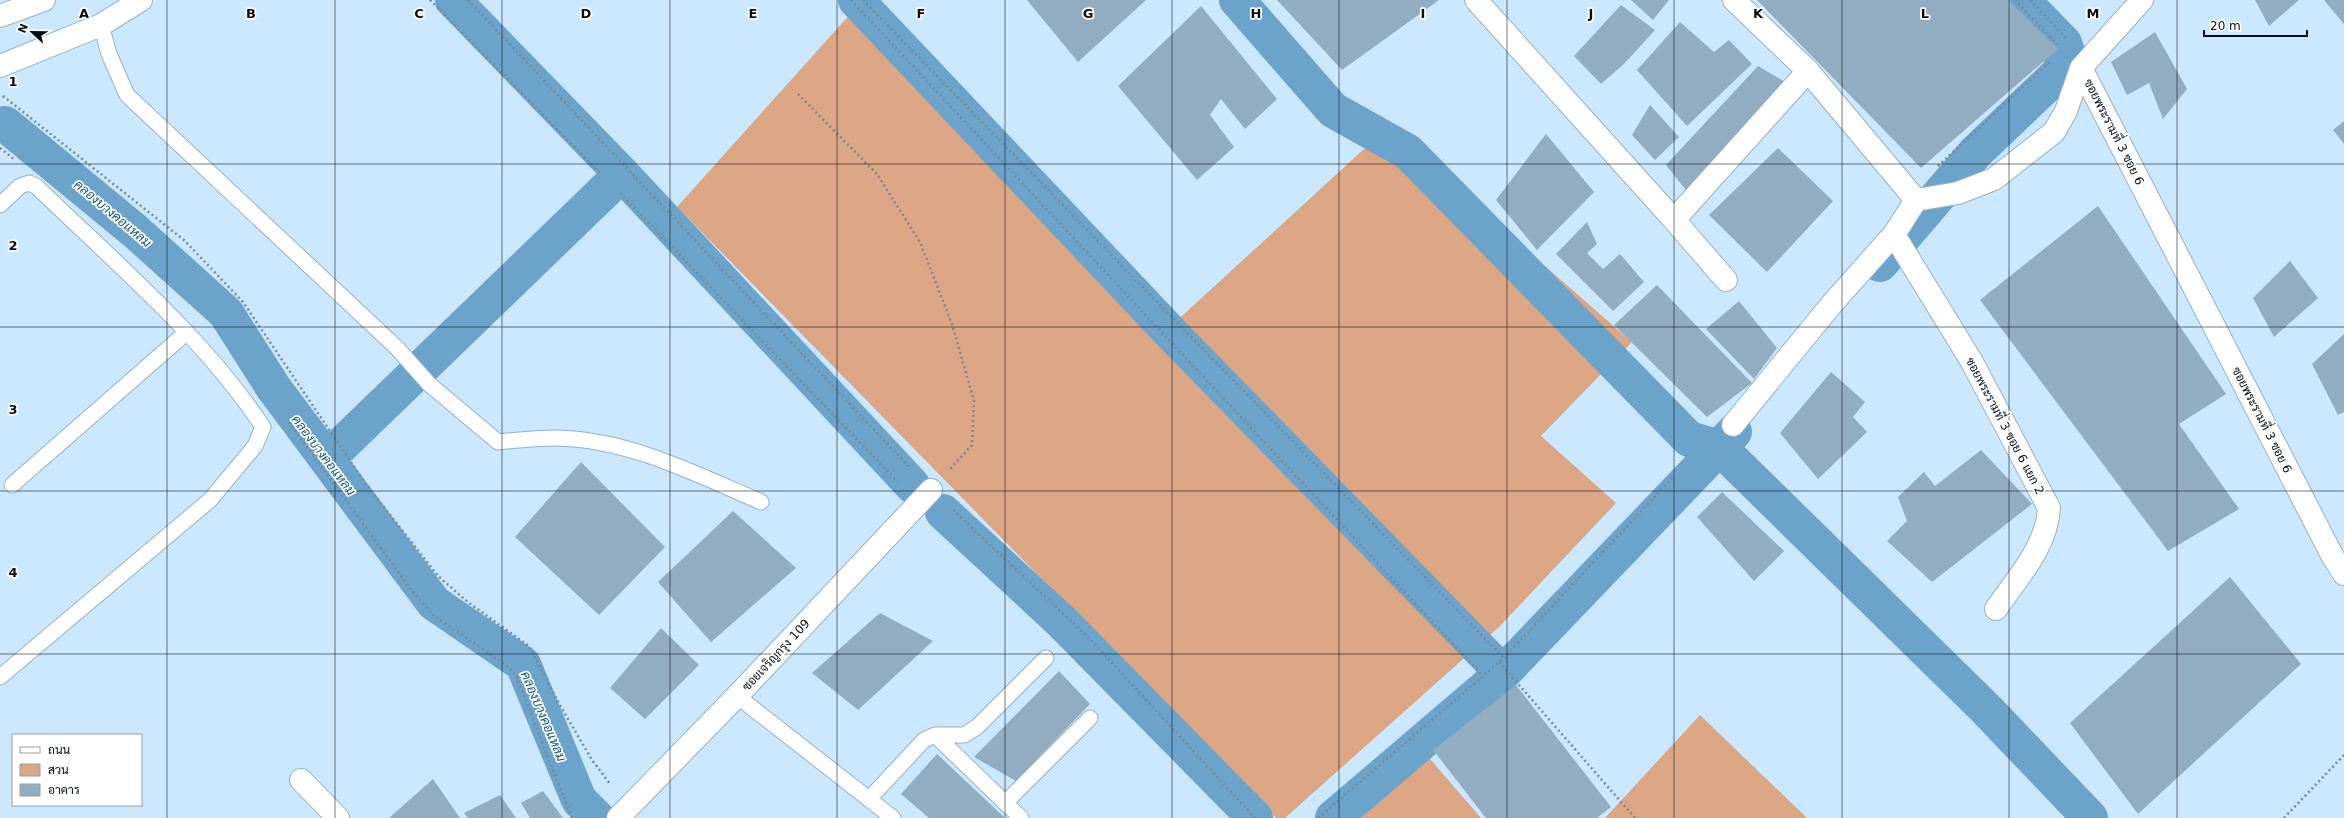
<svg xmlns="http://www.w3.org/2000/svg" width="2344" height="818" font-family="'DejaVu Sans',Sarabun,sans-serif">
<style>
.green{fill:#dca685}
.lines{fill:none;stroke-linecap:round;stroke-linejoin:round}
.canal{stroke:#6ba3cb;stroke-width:36}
.building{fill:#92adc2}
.service-casing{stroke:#96b1c6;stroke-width:17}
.minor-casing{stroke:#96b1c6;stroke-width:24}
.secondary-casing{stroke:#96b1c6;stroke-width:24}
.primary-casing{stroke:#96b1c6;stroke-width:24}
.path{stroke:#768a9a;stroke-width:2.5;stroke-dasharray:2 3;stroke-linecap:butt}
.service{stroke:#fff;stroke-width:15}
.minor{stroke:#fff;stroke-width:22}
.secondary{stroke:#fff;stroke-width:22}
.primary{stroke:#fff;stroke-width:22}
.grid{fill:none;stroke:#040d14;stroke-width:1;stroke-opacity:0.55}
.labels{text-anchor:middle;stroke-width:3.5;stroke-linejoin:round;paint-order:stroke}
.street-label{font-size:12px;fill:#040d14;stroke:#fff}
.water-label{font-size:13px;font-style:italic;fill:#12567d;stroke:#fff}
.grid-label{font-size:13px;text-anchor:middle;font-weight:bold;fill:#040d14;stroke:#fff;stroke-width:3.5;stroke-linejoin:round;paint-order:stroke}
</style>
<rect width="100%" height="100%" fill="#cbe8fe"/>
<path class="green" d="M862 1 1171 326 1387 128 1632 342 1541 436 1616 503 1499 627 1285 818H1276L677 207Z
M1700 715 1807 818H1605Z
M1424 752 1481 818H1353Z"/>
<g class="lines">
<path class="canal" d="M453 0 622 174 912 485
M856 0 1172 334 1503 673
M1237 0 1333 110 1408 152 1689 439 1720 448 1987 710 2090 818
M5 124 135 231 226 313 273 387 434 603 523 664 579 800 597 818
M1880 264 1976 152 2058 74 2068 55 2064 43 2022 0
M328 458 622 174
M943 512 1062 622 1255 818
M1333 818 1503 673 1734 432"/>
</g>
<path class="building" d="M1027 0H1146L1078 62Z
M1277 0H1439L1342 70Z
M1631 0H1669L1653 20Z
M1757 0H2008L2058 49 1921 168Z
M2255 0H2299L2269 26Z
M2324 0H2344V24Z
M1621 5 1655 30 1624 64 1601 84 1574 56Z
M1201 6 1277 99 1245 129 1221 99 1210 115 1234 147 1197 180 1118 86Z
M1680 22 1714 52 1729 40 1752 64 1687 126 1637 70Z
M2155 32 2187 89 2163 119 2149 83 2127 95 2111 62Z
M1758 66 1785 82 1686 190 1666 165Z
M1650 105 1679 137 1655 160 1632 135Z
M2344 121V144L2333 130Z
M1546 134 1594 192 1537 250 1496 200Z
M1778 148 1833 201 1767 272 1709 215Z
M2098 206 2226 394 2179 424 2239 509 2168 551 1980 300Z
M1587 222 1597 244 1587 253 1603 269 1620 254 1644 282 1613 311 1556 254Z
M2290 261 2318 298 2274 337 2253 298Z
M1657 285 1752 383 1707 417 1614 325Z
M1739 301 1777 348 1754 379 1706 329Z
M2344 334V412L2338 415 2312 364Z
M1831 372 1865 402 1853 417 1867 432 1818 479 1780 433Z
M1981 450 2032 504 1932 582 1887 541 1907 521 1898 497 1924 472 1935 486Z
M581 462 665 547 599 615 515 537Z
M1722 492 1784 551 1754 581 1697 517Z
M733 511 796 568 711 642 658 582Z
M2230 577 2301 664 2138 814 2070 723Z
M880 613 933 641 858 710 812 673Z
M661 628 699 665 645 719 610 688Z
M1059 671 1090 704 1016 781 974 757Z
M1516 685 1611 807 1597 818H1486L1433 750Z
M937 754 1005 818H929L901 794Z
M433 779 460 818H389Z
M543 791 563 818H530L521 803Z
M500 795 516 818H468L464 813Z"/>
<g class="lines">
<defs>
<path id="service" d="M101 25 109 54 127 95 397 348 429 384 498 442C517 440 536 438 556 438 628 439 696 474 761 502
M0 205 20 186 29 183 36 186C115 263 202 335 263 427L255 446 210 500 0 677
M12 485 187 332
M737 696 893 818
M935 735 1021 818
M869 799 924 740 935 735H964L977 727 1046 658
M1005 803 1090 718"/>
<path id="minor" d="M1476 0 1674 220
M1734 0 1808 71 1916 200
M2081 68 2333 557 2344 574
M1916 200 1958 193 1994 179 2054 132 2066 111 2081 68 2142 0
M1895 233 1896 238 1972 362 2049 508C2047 547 2017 578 1996 609
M1726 280 1674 220 1808 71
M1733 425 1831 305 1895 233 1916 200
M301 780 338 818
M618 818 737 696 931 490"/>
<path id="secondary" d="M0 66 101 25 141 0"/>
<path id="primary" d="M0 16 44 0"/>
</defs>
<use href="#service" class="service-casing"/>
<use href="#minor" class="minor-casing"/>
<use href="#secondary" class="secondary-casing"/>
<use href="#primary" class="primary-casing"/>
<path class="path" d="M430 0 601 174
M468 0 911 469
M851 0 1483 676
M863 0 1504 658
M2015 0 2060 47
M2030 0 2067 39
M798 94 877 174 920 242 952 324 974 401 972 445 950 469
M3 96 185 241 243 302 365 483 438 576 469 603 529 646 557 700 592 760 610 784
M0 148 15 160
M1938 166 2050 62
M620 193 898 482
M289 422 412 591 433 615 507 666 516 675 572 818
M953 510 1091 640 1255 818
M1499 662 1635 818
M1318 818 1504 658 1673 477
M2284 818 2344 755"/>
<use href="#service" class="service"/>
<use href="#minor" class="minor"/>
<use href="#secondary" class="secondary"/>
<use href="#primary" class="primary"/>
</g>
<path class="grid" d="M167 0V818M335 0V818M502 0V818M670 0V818M837 0V818M1005 0V818M1172 0V818M1339 0V818M1507 0V818M1674 0V818M1842 0V818M2009 0V818M2177 0V818M0 164H2344M0 327H2344M0 491H2344M0 654H2344"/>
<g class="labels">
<g class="street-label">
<text transform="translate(2114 132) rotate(63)" y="4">ซอยพระรามที่ 3 ซอย 6</text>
<text transform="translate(2262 420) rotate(63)" y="4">ซอยพระรามที่ 3 ซอย 6</text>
<text transform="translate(2005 426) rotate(62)" y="4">ซอยพระรามที่ 3 ซอย 6 แยก 2</text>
<text transform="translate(776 655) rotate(-47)" y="4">ซอยเจริญกรุง 109</text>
</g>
<g class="water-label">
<text transform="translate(113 213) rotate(40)" y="5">คลองบางคอแหลม</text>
<text transform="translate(324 455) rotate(53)" y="5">คลองบางคอแหลม</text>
<text transform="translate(544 716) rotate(67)" y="5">คลองบางคอแหลม</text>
</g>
</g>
<g class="grid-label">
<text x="84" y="18">A</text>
<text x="251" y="18">B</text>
<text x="419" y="18">C</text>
<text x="586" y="18">D</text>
<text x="753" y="18">E</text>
<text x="921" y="18">F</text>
<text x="1088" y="18">G</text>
<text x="1256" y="18">H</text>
<text x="1423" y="18">I</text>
<text x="1591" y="18">J</text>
<text x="1758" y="18">K</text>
<text x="1925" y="18">L</text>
<text x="2093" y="18">M</text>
<text x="13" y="86">1</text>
<text x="13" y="250">2</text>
<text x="13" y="414">3</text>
<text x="13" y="577">4</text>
</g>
<rect x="12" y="734" width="130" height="72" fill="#ffffff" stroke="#9b9ea1"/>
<rect x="20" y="747" width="20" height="6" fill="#ffffff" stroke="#9b9ea1"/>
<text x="48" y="754" font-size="12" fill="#040d14">ถนน</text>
<rect x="20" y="764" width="20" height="12" fill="#dca685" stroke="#9b9ea1"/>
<text x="48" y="774" font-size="12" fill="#040d14">สวน</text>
<rect x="20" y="784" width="20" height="12" fill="#92adc2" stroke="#9b9ea1"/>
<text x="48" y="794" font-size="12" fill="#040d14">อาคาร</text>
<g transform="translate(32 32) rotate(292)" stroke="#ffffff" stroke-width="3" paint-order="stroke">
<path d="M0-3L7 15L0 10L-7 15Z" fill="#040d14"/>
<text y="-6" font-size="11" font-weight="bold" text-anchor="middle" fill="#040d14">N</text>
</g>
<path d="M2204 30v6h103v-6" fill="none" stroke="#040d14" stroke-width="2"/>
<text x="2210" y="30" font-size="12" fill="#040d14" stroke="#ffffff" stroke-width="3" paint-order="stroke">20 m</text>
</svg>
